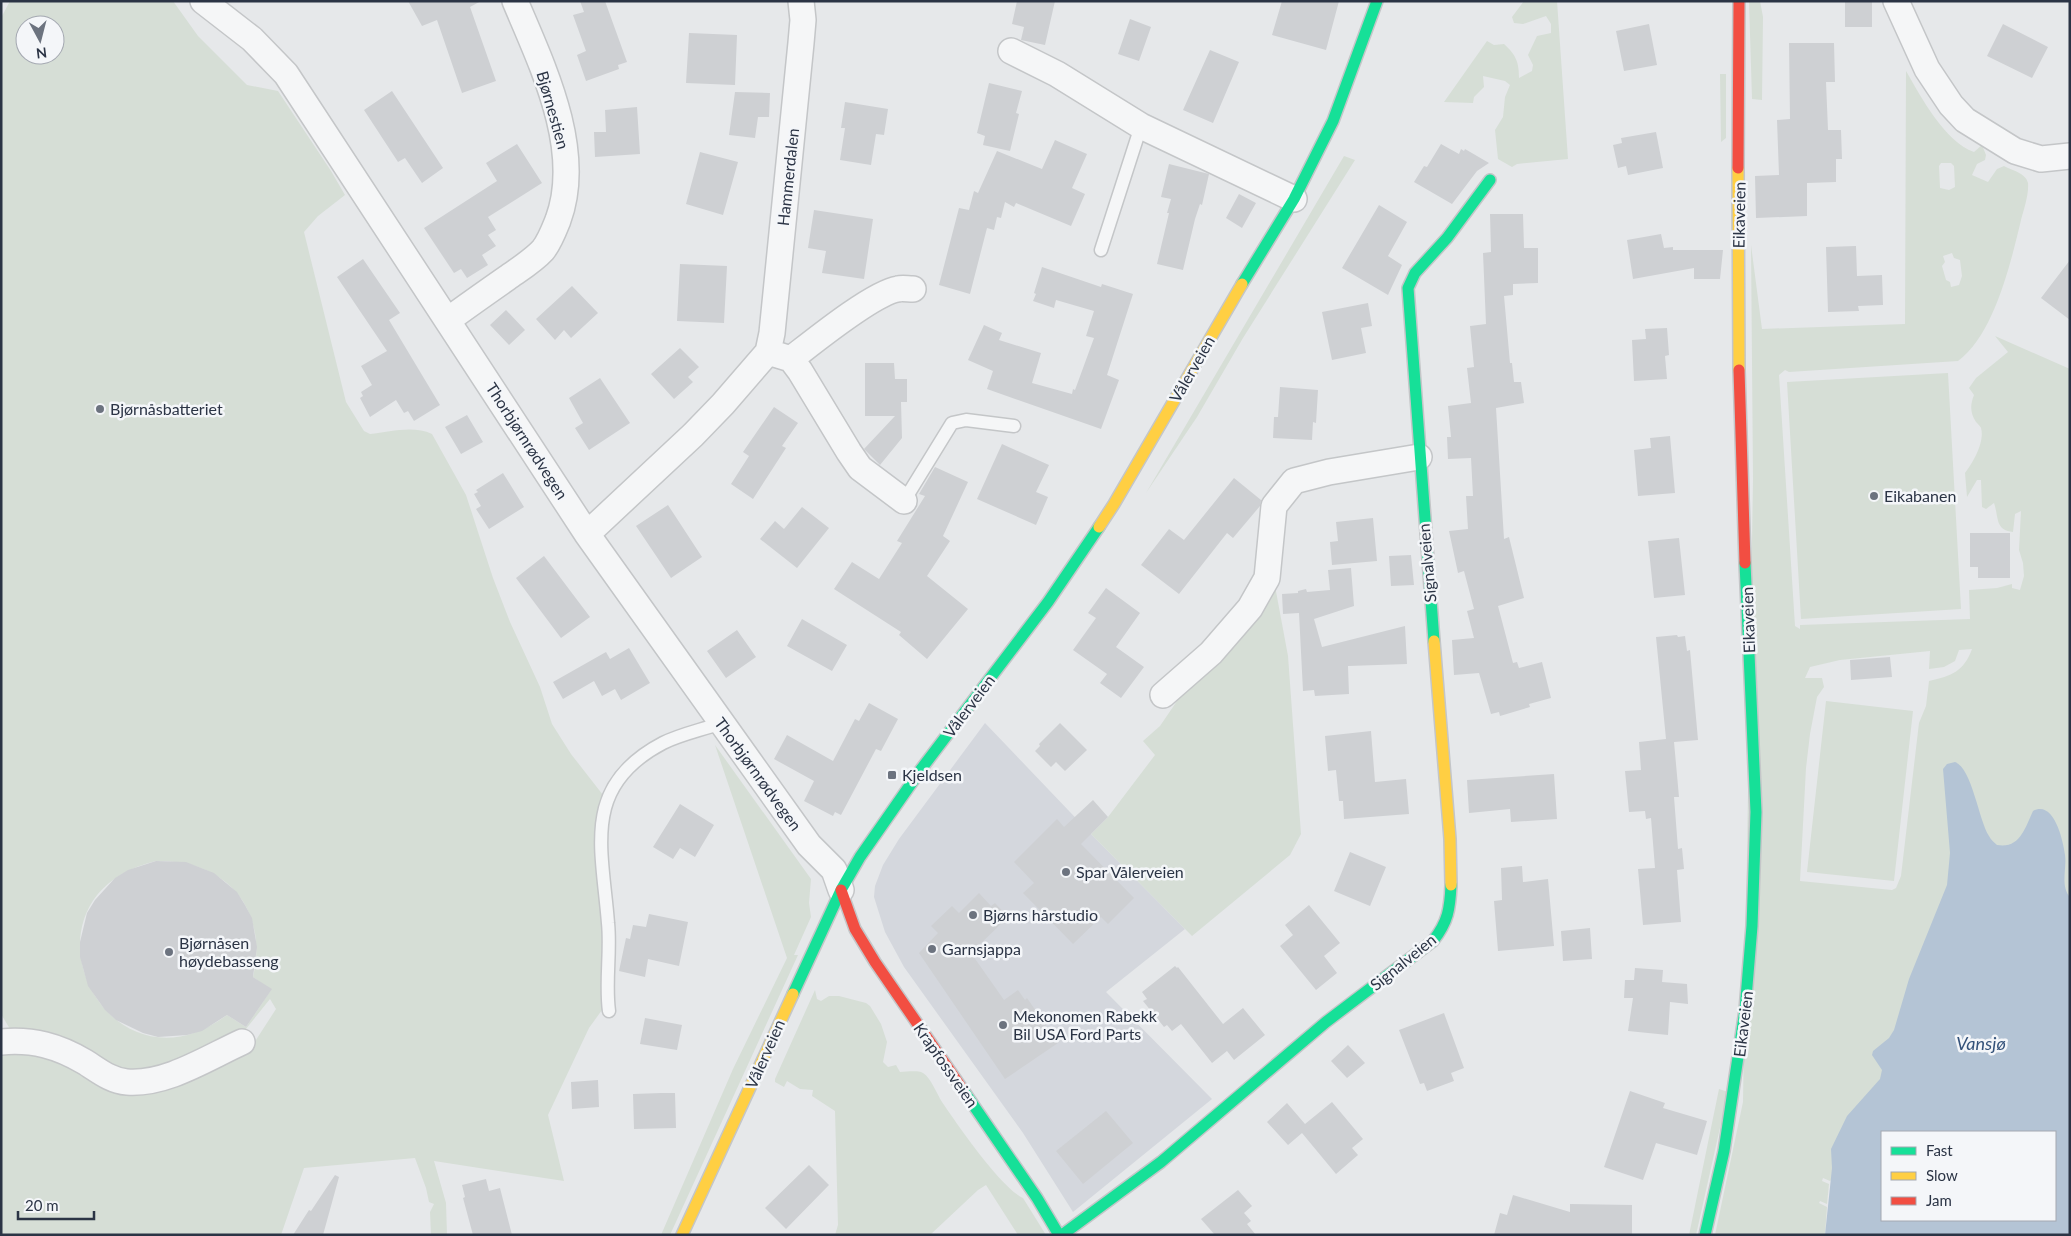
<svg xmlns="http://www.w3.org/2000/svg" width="2071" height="1236" font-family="Lato,sans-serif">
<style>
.built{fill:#d4d7dd}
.green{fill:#d6ded6;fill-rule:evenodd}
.water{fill:#b4c4d5;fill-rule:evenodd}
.building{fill:#ced0d3}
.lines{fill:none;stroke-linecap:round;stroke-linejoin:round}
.lane-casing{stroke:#c4c6c8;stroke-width:15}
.street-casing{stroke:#c4c6c8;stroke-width:28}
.fast-casing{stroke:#c4c6c8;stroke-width:14}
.slow-casing{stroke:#c4c6c8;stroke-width:14}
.jam-casing{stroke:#c4c6c8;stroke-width:14}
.lane{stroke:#f5f6f7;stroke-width:12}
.street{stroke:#f5f6f7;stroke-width:25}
.fast{stroke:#16e098;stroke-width:11}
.slow{stroke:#ffcf43;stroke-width:11}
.jam{stroke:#f24e42;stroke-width:11}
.poi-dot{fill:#6c737f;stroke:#f4f6f9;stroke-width:2}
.labels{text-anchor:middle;stroke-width:5;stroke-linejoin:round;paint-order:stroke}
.street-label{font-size:16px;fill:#2b3445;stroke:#f4f6f9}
.poi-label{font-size:16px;fill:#2b3445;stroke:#f4f6f9;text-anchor:start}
.water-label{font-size:18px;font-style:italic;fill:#34527a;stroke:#f4f6f9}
</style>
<rect width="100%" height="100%" fill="#e6e8ea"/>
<path class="built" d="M985 723 1091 834 1185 929 1106 992 1212 1099 1073 1212 1023 1133 904 967 885 932 874 897 875 886 883 865 899 839Z"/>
<path class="green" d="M10 1H173L198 36 247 85 278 91 331 171 345 195 318 216 304 232 346 402 364 431 370 434C390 432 413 425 432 434L466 495 493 578 510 622 540 687 552 724 571 754 603 795 594 836 604 933 602 1010 589 1028 548 1115 564 1181 434 1161 446 1203 447 1235H431L430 1212 434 1204 429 1202 426 1188 415 1158 304 1168 281 1235H1V1048L14 1045 45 1049 67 1057 112 1084 140 1089 156 1087 192 1073 254 1043 276 1009 270 999 241 1035 191 1060 163 1071 131 1077 116 1075 73 1050 56 1043 20 1034H13L1 1014V18ZM25 25H55V55H25ZM156 861C226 859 269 909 253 977L271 990 246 1027 227 1015C106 1106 5 897 156 861Z
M1524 1H1557L1568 159 1517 164 1512 167 1498 159 1495 130 1503 117 1505 97 1510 85 1505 81 1483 76 1484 87 1474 97 1473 103 1444 102 1487 41 1494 45 1504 44C1516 55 1519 62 1519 78L1532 71 1533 65 1528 55 1537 36 1551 33V24L1546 16 1523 24 1514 23 1512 17Z
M1749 1H1760L1763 17 1762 100 1752 99Z
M1906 71C1921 97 1945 142 1974 152L1982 145 1986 155 1985 160 1977 164 1972 175 1988 182 1997 169 2004 166C2011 170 2026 173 2028 183 2029 194 2024 209 2021 220 2011 262 1994 335 1958 361L1789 372 1785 370 1779 375 1795 626 1800 629V625L1970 619 1969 590 1997 588 2012 584V588L2020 590 2024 576 2023 563 2019 550 2021 511 2015 514 2013 532C1995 530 1999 518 1994 503L1986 509 1982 507 1981 480H1977L1967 497 1965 473C1973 463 1985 442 1981 428 1981 427 1977 423 1976 422 1970 413 1970 405 1974 395L1969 388 1976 378 2008 352 1995 336 2070 369V981L1882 1132 1830 1181 1823 1178 1822 1181 1829 1184 1827 1204 1820 1201 1819 1203 1827 1207 1825 1235H1715L1743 1102 1753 479 1751 245 1762 329 1905 324ZM1941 163H1951L1954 166 1955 187 1949 190 1940 188 1939 166ZM1952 253 1954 258 1960 260 1962 276 1959 285 1951 287 1950 282 1946 280 1942 266 1945 262 1943 256ZM1972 649C1964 671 1952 676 1929 681L1926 706 1919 723 1901 876 1896 888 1892 890 1800 881 1806 768 1810 734 1817 697 1824 687 1822 678H1805L1810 667 1840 660 1930 651 1929 669 1944 667 1955 661 1959 650Z
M1720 74H1726V138L1721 142Z
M1344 156 1355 160 1243 338 1197 417 1146 493Z
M1948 373 1961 609 1801 619 1787 382Z
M1273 586H1275L1288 656 1301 834 1290 855 1192 936 1091 834 1108 817 1155 755 1143 741 1160 726 1194 676 1243 630 1266 605 1271 598Z
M1826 701 1913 711 1894 881 1807 872Z
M715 745 811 879 809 903 811 917 794 955H798L670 1235H661L733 1069 787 958Z
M815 990 817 999 821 1001 829 996H839L866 1003 870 1006 881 1024 887 1042 883 1062 888 1067 896 1065 900 1072C907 1072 917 1070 923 1073 931 1078 937 1094 942 1102 957 1124 1001 1188 1023 1198L1046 1235H1018L986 1185 978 1190 930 1235H835L838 1225 835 1111 812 1096 813 1090 800 1089 787 1081 784 1087 775 1082V1079Z
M1719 1089 1728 1092 1696 1235H1689Z"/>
<path class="water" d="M1955 762C1972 768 1979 821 1989 836 1991 840 1994 842 1997 845 2020 849 2025 828 2033 811 2054 800 2063 840 2065 855 2067 868 2060 886 2070 897V1235H1825L1832 1168 1831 1149 1847 1116 1880 1079 1882 1070 1872 1055 1873 1051 1889 1038 1894 1030 1909 979 1947 885 1950 853 1943 769 1947 764ZM1882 1132H2055V1220H1882Z"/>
<path class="building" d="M408 1H481L470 7 496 81 462 93 437 20 422 26Z
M580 1H605L627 62 618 65 619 69 586 81 577 55 586 51 573 15 584 12Z
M1017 1H1055L1045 45 1021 40 1024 27 1012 24Z
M1282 1H1339L1326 50 1272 35Z
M1845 1H1872V27H1845Z
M1130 19 1151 27 1139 61 1118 54Z
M1649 24 1657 65 1624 71 1616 31Z
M2003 24 2048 47 2032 78 1987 56Z
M689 33 737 35 735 85 686 83Z
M1789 43H1834L1835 82H1826L1828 130H1841L1842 159H1836V182L1807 183V216L1756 218 1755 176 1779 175 1777 120 1790 119Z
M1210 50 1239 62 1213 123 1183 110Z
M989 83 1022 91 1016 113 1019 114 1010 151 983 145 985 136 977 133Z
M392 91 443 168 422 183 405 158 398 162 364 110Z
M735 92 770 93 769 117H758L755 138 729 135Z
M845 102 888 109 884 135 876 134 871 165 840 160 845 128H841Z
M637 107 640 154 595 157 594 132H606L605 110Z
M1656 132 1663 168 1628 175 1626 166 1618 168 1613 145 1622 143 1621 138Z
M1055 140 1087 154 1072 188 1085 194 1071 226 1016 203 1014 207 1005 202 1001 218 997 217 994 230 987 228 970 294 939 285 959 208 969 210 974 191 978 193 997 151 1042 169Z
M517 144 542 183 488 217 496 230 488 235 496 246 482 255 488 265 467 278 461 269 454 273 424 228 497 181 486 163Z
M1441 144 1459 154 1461 149 1464 151 1465 149 1489 163 1477 171 1452 204 1414 182 1424 166 1427 167Z
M700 152 738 162 723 215 686 204Z
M1169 164 1209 174 1202 205 1200 204 1195 219 1183 270 1157 264 1169 213H1167L1171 199 1161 197Z
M1239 194 1256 203 1242 228 1226 218Z
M1379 205 1407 222 1388 256 1402 265 1388 295 1342 268Z
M814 210 873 219 864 279 822 273 826 251 808 248Z
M1490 214H1523L1524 248H1538V283L1513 284V295L1504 296 1510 363H1512L1514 382H1521L1524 403 1496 408 1504 539 1509 537 1524 598 1498 606 1513 663 1517 662 1519 668 1542 662 1551 698 1529 704 1530 707 1500 716 1499 712 1491 714 1479 673 1454 675 1452 640 1474 638 1467 611 1474 609 1464 571 1458 573 1449 531 1468 529 1466 496H1473L1471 458 1448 459 1447 437H1451L1448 406 1471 403 1467 368 1474 367 1470 326 1486 324 1483 253 1491 252Z
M1661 234 1664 248 1673 247V250H1723L1720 279H1694V268L1633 279 1627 240Z
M1856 246 1857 276 1882 275 1883 305 1858 306 1859 311 1828 312 1826 247Z
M363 259 400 313 389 320 440 405 414 421 408 411 404 413 396 400 370 417 360 398 363 396 361 392 372 385 361 366 387 351 337 277Z
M2070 260V320L2041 298Z
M680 264 727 266 724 323 677 321Z
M1042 267 1101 287 1102 284 1133 294 1107 375 1119 380 1101 429 987 389 993 371 968 360 984 325 1002 333 999 340 1041 353 1032 383 1072 394 1073 389 1075 390 1094 338 1086 336 1094 311 1056 300 1054 308 1033 301 1036 294 1034 293Z
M572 286 598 313 571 338 564 330 555 340 536 319Z
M1368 303 1372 326 1361 328 1366 353 1332 360 1322 312Z
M506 310 525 330 509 345 490 325Z
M1667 328 1669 355 1665 356 1667 379 1634 381 1632 340 1646 339 1645 329Z
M680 348 699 367 688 377 693 382 674 399 651 374Z
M865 363H894L895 379H907V402H901L902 438 880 465 864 449 895 416H865Z
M600 378 630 423 589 450 575 428 583 423 569 398Z
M1280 387 1318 390 1316 423 1313 422 1312 440 1273 438 1274 417H1278Z
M774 407 798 423 782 446 786 448 753 499 731 484 749 456 743 452Z
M467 415 483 442 461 454 445 427Z
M1670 436 1675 493 1638 496 1634 450 1651 448 1650 438Z
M1002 444 1049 465 1036 492 1048 497 1036 525 977 499Z
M935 467 968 482 943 536 950 541 927 576 968 609 927 659 899 635 901 632 834 589 852 562 879 579 902 543 897 541 925 496 919 494Z
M503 473 524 507 489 529 476 509 481 506 474 494 478 492 476 490Z
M1234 478 1261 500 1260 506 1233 538 1227 533 1179 594 1141 565 1169 529 1184 540Z
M668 505 702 557 671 578 636 526Z
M802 507 829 528 797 568 760 539 775 521 784 529Z
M1373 518 1377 561 1332 565 1330 542 1338 541 1336 522Z
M1970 533H2010V578H1978V567H1970Z
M1679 538 1685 595 1654 598 1648 541Z
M1411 555 1414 585 1391 586 1389 556Z
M544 556 590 617 561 638 516 578Z
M1351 568 1354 606 1314 619 1322 647 1405 626 1407 664 1348 666 1349 694 1315 696 1314 690 1303 691 1299 613 1283 614 1282 594 1298 593V591L1306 589 1307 592 1330 590 1328 570Z
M1106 588 1140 613 1116 647 1144 667 1121 698 1100 683 1107 674 1073 650 1096 618 1088 613Z
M802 619 847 645 832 671 787 646Z
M737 630 756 657 726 678 707 651Z
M1677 635 1678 637 1685 636 1687 651 1690 650 1698 740 1674 742 1679 797H1674L1678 849 1682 848 1684 869 1677 870 1681 922 1643 925 1638 869 1655 868 1651 818 1646 819 1645 811 1629 812 1625 771 1641 770 1639 742 1666 739 1656 637Z
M629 648 650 683 621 700 615 689 602 696 594 681 563 699 553 682 606 652 610 659Z
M1890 657 1892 677 1851 680 1850 660Z
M869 703 898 719 881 751 876 749 841 815 835 812 833 816 804 801 814 781 774 759 787 735 833 761 855 719 859 721Z
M1060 723 1087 750 1065 771 1056 762 1051 767 1035 751 1040 746 1039 744Z
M1371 731 1375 782 1406 779 1409 814 1344 819 1343 801H1339L1336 770 1328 771 1325 736Z
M1554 774 1557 819 1511 822 1510 809 1469 813 1467 780Z
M1093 800 1108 817 1081 844 1134 898 1108 924 1101 917 1073 944 1023 893 1034 883 1014 862 1057 819 1064 827Z
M680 804 714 825 695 857 680 848 673 859 653 847Z
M1350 852 1386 867 1370 906 1334 891Z
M156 861 186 862 214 873 237 892 245 905 252 918 257 947 253 977 272 989 246 1027 227 1015 202 1031 187 1035 158 1037 143 1033 116 1020 105 1010 88 986 80 957V942L87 913 95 900 115 878 128 870Z
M1522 866 1523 882 1548 879 1554 946 1498 951 1494 901 1502 900 1501 868Z
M979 893 991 906 995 903 1008 917 971 953 1004 1000 1018 990 1025 1000 1027 998 1058 1043 1005 1079 919 953 938 933 931 926 952 906 959 913Z
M1309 905 1340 943 1324 956 1337 973 1316 990 1280 946 1293 935 1285 925Z
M649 914 688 922 679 966 648 959 645 977 619 971 626 938 630 939 633 925 646 927Z
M1590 928 1592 959 1563 961 1561 931Z
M1175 966 1177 968 1178 967 1223 1024 1243 1008 1265 1035 1234 1060 1227 1051 1212 1063 1181 1024 1172 1031 1167 1025 1164 1027 1143 1001 1147 999 1142 992Z
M1635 968 1663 970 1662 982 1687 984 1688 1004 1670 1002 1668 1035 1628 1031 1633 998H1624L1625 980H1634Z
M1444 1013 1464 1068 1451 1073 1454 1081 1427 1091 1424 1083 1420 1084 1399 1030Z
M645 1018 682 1025 677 1050 640 1044Z
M1348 1045 1365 1063 1347 1078 1331 1061Z
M598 1080 599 1107 572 1109 571 1082Z
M1630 1091 1665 1103 1663 1108 1707 1121 1697 1155 1656 1143 1643 1180 1604 1167Z
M661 1093H675L676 1128 634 1129 633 1094Z
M1332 1102 1363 1139 1352 1148 1358 1155 1336 1174 1302 1133 1288 1145 1267 1122 1287 1103 1305 1124Z
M1106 1111 1133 1143 1083 1184 1056 1151Z
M809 1165 829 1185 786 1229 765 1208Z
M335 1175 339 1177 323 1235H293L309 1210 311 1211Z
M486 1179 489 1191 500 1188 512 1235H473L463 1198 465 1197 462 1185Z
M1238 1190 1252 1206 1244 1213 1251 1221 1247 1224 1256 1235H1215L1201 1219Z
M1513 1195 1570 1212V1204L1632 1205V1235H1494L1500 1213 1507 1215Z"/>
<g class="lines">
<defs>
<path id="lane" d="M1101 250 1141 126
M904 501 952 423 966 420 1014 426
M609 1011C605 982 611 952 608 923 602 847 581 786 663 743 681 734 702 730 721 723"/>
<path id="street" d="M203 1 252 39 286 74 587 534 809 845 834 870 841 890
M1896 1 1927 69 1951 105 1965 120 2015 151 2041 159 2070 156
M1011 51 1057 74 1141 126 1294 199
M448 320C467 306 487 292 507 278 518 270 533 261 543 250 550 241 554 230 558 220 584 150 542 65 515 1
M768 352 791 359 800 371 849 452 860 468 904 501
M791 359C813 342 873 293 898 289 902 288 908 289 913 289
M587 534 693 435 723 404 768 352 772 333 801 43 803 20 801 1
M1163 695 1211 653 1250 608 1267 578 1274 506 1294 481 1329 472 1419 457
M1 1042C33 1039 58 1046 85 1062 98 1070 111 1081 127 1082 166 1085 207 1058 242 1042"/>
<path id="fast" d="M1242 284 1294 199 1333 121 1377 1
M1434 641 1408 288 1415 273 1447 238 1490 180
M793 994 841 890 860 857 922 768 1048 602 1099 527
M963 1090 1037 1198 1059 1235
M1062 1235 1161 1162 1326 1022 1433 941C1448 922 1450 909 1451 885
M1705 1235 1724 1151 1745 1010 1752 926 1756 812 1745 563"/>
<path id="slow" d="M1738 168 1739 370
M1099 527 1114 504 1242 284
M1434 641 1450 839 1451 885
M682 1235 793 994"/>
<path id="jam" d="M1738 168 1739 1
M1739 370 1745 563
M841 890 855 929 875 962 963 1090"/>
</defs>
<use href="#lane" class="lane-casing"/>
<use href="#street" class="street-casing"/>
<use href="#fast" class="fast-casing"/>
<use href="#slow" class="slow-casing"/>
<use href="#jam" class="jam-casing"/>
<use href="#lane" class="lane"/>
<use href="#street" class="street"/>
<use href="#fast" class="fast"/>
<use href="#slow" class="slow"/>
<use href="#jam" class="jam"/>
</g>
<g class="poi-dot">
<circle cx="100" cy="409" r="5"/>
<circle cx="1874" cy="496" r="5"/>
<rect x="887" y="770" width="10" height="10" rx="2.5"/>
<circle cx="1066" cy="872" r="5"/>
<circle cx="973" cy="915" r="5"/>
<circle cx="932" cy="949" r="5"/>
<circle cx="169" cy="952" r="5"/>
<circle cx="1003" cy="1025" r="5"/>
</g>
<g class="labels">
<g class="street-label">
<text transform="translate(553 110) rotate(74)" y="6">Bjørnestien</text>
<text transform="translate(788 177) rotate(-84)" y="6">Hammerdalen</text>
<text transform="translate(1739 215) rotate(-89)" y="6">Eikaveien</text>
<text transform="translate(1192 369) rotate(-60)" y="6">Vålerveien</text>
<text transform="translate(527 441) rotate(57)" y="6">Thorbjørnrødvegen</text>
<text transform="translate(1427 563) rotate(-95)" y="6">Signalveien</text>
<text transform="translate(1748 620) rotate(-92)" y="6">Eikaveien</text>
<text transform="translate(969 706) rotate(-53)" y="6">Vålerveien</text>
<text transform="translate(758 774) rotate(54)" y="6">Thorbjørnrødvegen</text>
<text transform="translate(1403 962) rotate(-39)" y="6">Signalveien</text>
<text transform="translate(1743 1024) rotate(-83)" y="6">Eikaveien</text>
<text transform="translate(765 1054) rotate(-66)" y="6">Vålerveien</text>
<text transform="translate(946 1065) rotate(55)" y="6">Krapfossveien</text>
</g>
<g class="poi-label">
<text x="110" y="415">Bjørnåsbatteriet</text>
<text x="1884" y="502">Eikabanen</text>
<text x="902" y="781">Kjeldsen</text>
<text x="1076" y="878">Spar Vålerveien</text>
<text x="983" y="921">Bjørns hårstudio</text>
<text x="179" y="949">Bjørnåsen<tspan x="179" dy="18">høydebasseng</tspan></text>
<text x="942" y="955">Garnsjappa</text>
<text x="1013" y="1022">Mekonomen Rabekk<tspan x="1013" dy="18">Bil USA Ford Parts</tspan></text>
</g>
<g class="water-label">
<text x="1981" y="1050">Vansjø</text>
</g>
</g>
<rect width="2071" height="1236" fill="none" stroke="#2b3445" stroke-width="5"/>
<rect x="1881" y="1131" width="175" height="90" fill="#f4f6f9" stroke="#a4a8b1"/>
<rect x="1891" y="1147" width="25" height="8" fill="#16e098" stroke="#a4a8b1"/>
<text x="1926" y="1156" font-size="15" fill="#2b3445">Fast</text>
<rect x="1891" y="1172" width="25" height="8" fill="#ffcf43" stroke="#a4a8b1"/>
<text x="1926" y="1181" font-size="15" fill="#2b3445">Slow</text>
<rect x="1891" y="1197" width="25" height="8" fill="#f24e42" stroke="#a4a8b1"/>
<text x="1926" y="1206" font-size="15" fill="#2b3445">Jam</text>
<g transform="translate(40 40) rotate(173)"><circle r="24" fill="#f4f6f9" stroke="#a4a8b1"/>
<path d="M0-4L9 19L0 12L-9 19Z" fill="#6c737f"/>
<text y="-8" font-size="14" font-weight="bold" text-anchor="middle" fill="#2b3445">N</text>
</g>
<path d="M18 1211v8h76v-8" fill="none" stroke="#2b3445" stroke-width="2.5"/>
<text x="25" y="1211" font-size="15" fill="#2b3445" stroke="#f4f6f9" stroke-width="4" paint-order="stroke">20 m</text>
</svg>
